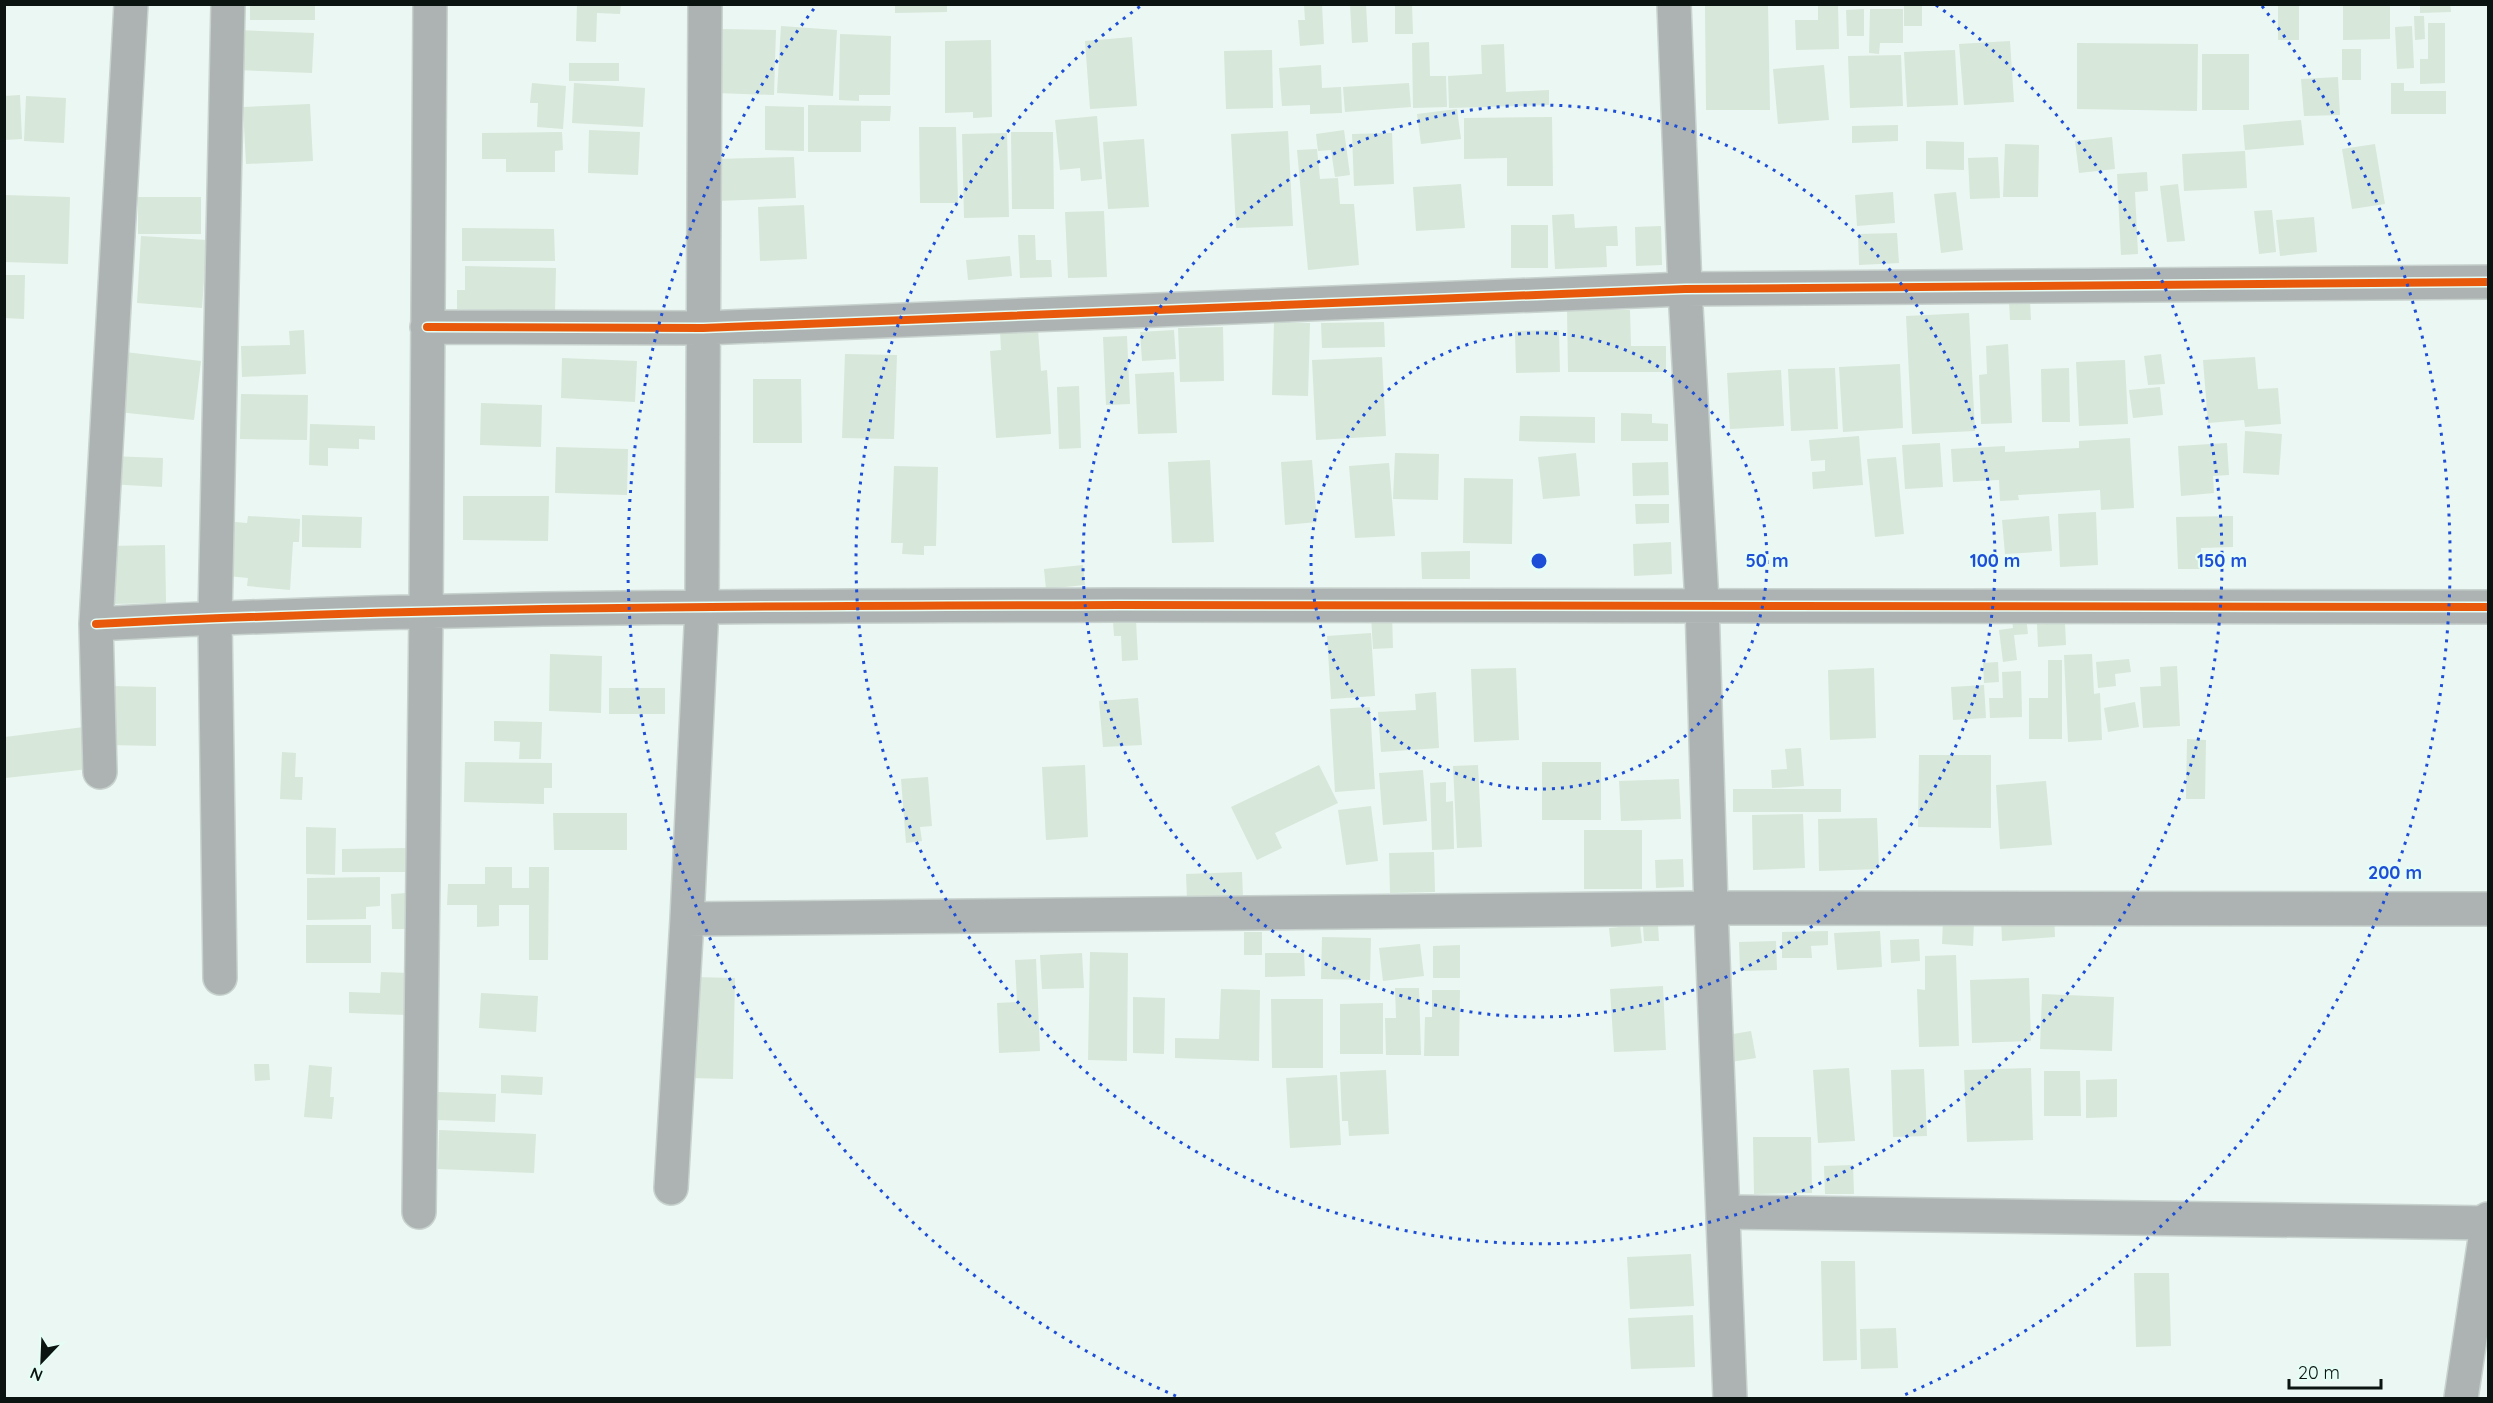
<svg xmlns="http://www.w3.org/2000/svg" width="2493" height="1403" font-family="Quicksand,sans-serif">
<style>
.building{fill:#d7e7d9}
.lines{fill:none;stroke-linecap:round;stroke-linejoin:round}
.minor-casing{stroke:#c8d2ce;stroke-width:36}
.minor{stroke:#adb3b2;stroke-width:33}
.cycleway-casing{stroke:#e5fdf5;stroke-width:11}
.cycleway{stroke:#e8590c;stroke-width:8}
.ring{fill:none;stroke:#1d4ed8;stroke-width:3;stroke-dasharray:3 6}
.centre{fill:#1d4ed8;stroke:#e5fdf5;stroke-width:3}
.ring-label{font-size:18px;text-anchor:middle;font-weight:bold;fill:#1d4ed8;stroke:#e5fdf5;stroke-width:4.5;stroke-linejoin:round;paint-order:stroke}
</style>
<rect width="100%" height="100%" fill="#ebf7f3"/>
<path class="building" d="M250 4H315V20H250Z
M577 4H621L620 14 597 13 596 42 576 41Z
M895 4H947V12L895 13Z
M1304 4H1322L1324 44 1300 46 1298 20H1305Z
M1350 4H1366L1368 42 1352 43Z
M1395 4H1412L1413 34H1395Z
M1818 4H1838L1839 49 1796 50 1795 20H1818Z
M1904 4H1922V26H1904Z
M2343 4H2390V39L2343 40Z
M2420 4H2450L2451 12 2420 13Z
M1768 5 1770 110H1706L1705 6Z
M2278 5H2299V40H2278Z
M1864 9V36H1847L1846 10Z
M1870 9H1903V43H1880L1879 54 1869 53Z
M2414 16H2424L2425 39 2415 40Z
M2428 23H2445V83L2420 84V59H2428Z
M781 26 837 30 833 96 777 93Z
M2412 26 2414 68 2397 69 2395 27Z
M718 29 776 30 774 95 716 93Z
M237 30 314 33 312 73 236 70Z
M840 34 891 36 890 95H859V101L839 100Z
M1132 37 1137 106 1090 109 1085 41Z
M991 40 992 117 973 118V112L945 113V41Z
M2010 41 2014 102 1964 105 1959 44Z
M1429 42 1430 76H1446L1447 107 1413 108 1412 43Z
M2077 43 2198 44 2197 111 2077 109Z
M1504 44 1506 92 1549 90V105L1449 108 1448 76 1482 74 1481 45Z
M2342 49H2361V80H2342Z
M1272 50 1273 108 1226 109 1224 51Z
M1955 50 1958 105 1907 107 1904 52Z
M2202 54H2249V110H2202Z
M1901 55 1903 106 1850 108 1848 56Z
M569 63H619V81H569Z
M1321 65 1322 88 1341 87 1342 113 1310 114V105L1282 106 1279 68Z
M1824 65 1829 120 1778 124 1773 69Z
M2338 77 2340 115 2304 116 2301 79Z
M532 83 566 86 563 129 537 127 538 103H530Z
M574 83 645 88 643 127 572 123Z
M1409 83 1411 107 1345 112 1343 87Z
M2391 83H2404V91H2446V114H2391Z
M20 95 22 139 4 140V96Z
M26 96 66 98 64 143 24 141Z
M310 104 313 161 246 164 243 107Z
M808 105 891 106 890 121H861V152H808Z
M765 106 804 107V151L765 150Z
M1457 109 1461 139 1421 144 1417 114Z
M1097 116 1102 179 1081 181 1080 168 1060 170 1055 120Z
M1552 117 1553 186H1507V158L1464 159V118Z
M2301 120 2304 145 2245 150 2243 125Z
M1898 125V141L1852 143V126Z
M919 127H956L958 203H920Z
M589 130 640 132 638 175 588 173Z
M1344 130 1350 175 1335 177 1331 150 1318 151 1316 134Z
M1288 131 1293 226 1236 228 1231 134Z
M562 132 563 150 555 151V172H506V159H482V133Z
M1011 132H1053L1054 209H1012Z
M1007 133 1009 217 964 218 962 134Z
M1392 133 1394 184 1354 186 1352 134Z
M2112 137 2115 169 2079 173 2075 141Z
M1144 139 1149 207 1108 209 1103 142Z
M1926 141 1964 142V170L1926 169Z
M2005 144 2039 145 2038 197H2003Z
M2375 144 2385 204 2352 209 2342 149Z
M1317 149 1320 179 1338 178 1340 204H1354L1359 265 1308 270 1297 150Z
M2245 151 2247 188 2184 191 2182 154Z
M794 157 796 198 716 201 715 159Z
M1998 157 2000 198 1970 199 1968 158Z
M2147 172 2148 191 2135 192 2138 254 2121 255 2117 174Z
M1461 184 1465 228 1416 231 1413 187Z
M2178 184 2185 241 2167 242 2160 186Z
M1893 192 1895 223 1857 226 1855 195Z
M1956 192 1963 250 1941 253 1934 194Z
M4 195 70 197 68 264 4 262Z
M138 197H201V234H138Z
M804 205 807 259 760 261 758 207Z
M2272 210 2276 252 2259 254 2254 211Z
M1104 211 1107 277 1068 278 1065 212Z
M1574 214 1575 228 1617 226 1618 246H1606L1607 267 1555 269 1552 215Z
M2314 217 2317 252 2280 256 2276 220Z
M1511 225H1548V268H1511Z
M1661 226 1662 265 1636 266 1635 227Z
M462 228 554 229 555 261H462Z
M1897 233 1899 263 1859 265 1858 234Z
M1018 235H1035L1036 260H1051L1052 277 1020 278Z
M141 236 207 240 202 308 137 303Z
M1010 256 1012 276 968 280 966 260Z
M465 266 556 268 555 311 457 309V290H465Z
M4 275H25L24 319 4 318Z
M2030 300 2031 320H2010L2009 301Z
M1567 310H1630L1631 346H1666V372H1568Z
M1969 313 1975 431 1912 434 1906 316Z
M1274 322 1310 323 1308 396 1272 395Z
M1384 322 1385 347 1322 348 1321 323Z
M1223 327 1224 381 1180 382 1178 328Z
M1038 329 1041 371 1047 370 1051 434 996 438 990 351 1001 350 1000 331Z
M304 330 306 374 242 377 241 346 290 345 289 331Z
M1174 330 1176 359 1142 361 1140 332Z
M1559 330 1560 372 1516 373 1515 331Z
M1127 336 1130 404 1106 405 1103 337Z
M2008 344 2012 423 1981 424 1979 375 1987 374 1986 346Z
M125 352 201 361 194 420 118 412Z
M845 354 897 355 894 439 842 438Z
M2161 354 2165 384 2148 385 2144 356Z
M1382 357 1386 436 1316 440 1312 360Z
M2255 357 2258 389 2278 388 2281 424 2245 427 2244 420 2208 423 2203 360Z
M562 358 637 361 635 402 561 398Z
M2125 360 2128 424 2079 426 2076 362Z
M1900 364 1903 428 1843 432 1839 367Z
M1835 368 1838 429 1791 431 1788 369Z
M2069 368 2070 422H2042L2041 369Z
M1781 370 1784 426 1730 429 1727 373Z
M1174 372 1177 433 1138 434 1135 374Z
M753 379H801L802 443H753Z
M1079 386 1081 448 1059 449 1057 387Z
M2160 387 2163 415 2133 418 2129 390Z
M241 394 308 395 307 440 240 439Z
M481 403 542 405 541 447 480 445Z
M1621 413 1652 414V423L1668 424V441H1621Z
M1520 416 1595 417V443L1519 441Z
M310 424 375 426V440L359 439V449L328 448V466L309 465Z
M2245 431 2282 434 2279 475 2243 473Z
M1859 436 1863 485 1813 489 1812 472 1825 471V460L1811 461 1809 440Z
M2130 438 2134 508 2101 510 2100 490 2018 495 2019 500 2000 501 1999 480 1953 482 1951 449 2005 446V452L2079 448V441Z
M1940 443 1943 487 1905 489 1902 445Z
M2227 443 2229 475 2213 476 2214 493 2181 496 2178 446Z
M556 447 628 449 627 495 555 493Z
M1395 453 1439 454 1438 500 1393 499Z
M1576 453 1580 496 1543 499 1538 457Z
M109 456 163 458 162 487 108 484Z
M1896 457 1904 534 1875 537 1867 459Z
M1210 460 1214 542 1172 543 1168 462Z
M1312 460 1317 522 1285 525 1281 462Z
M1668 462 1669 495 1633 496 1632 463Z
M1389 463 1395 536 1355 538 1349 466Z
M894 466 938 467 936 546H924V555L902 554 903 543H891Z
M1464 478 1513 479 1512 544 1463 543Z
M463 496H549L548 541 463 540Z
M1635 504H1669V523L1636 524Z
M2096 512 2098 565 2060 567 2058 514Z
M302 515 362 517 361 548 302 547Z
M248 516 300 519 299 542H293L290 590 247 586 248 578 218 575 222 521 247 523Z
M2049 516 2052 551 2005 554 2002 520Z
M2233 516V547L2201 548 2202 569H2178L2176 517Z
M1671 542 1672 574 1634 576 1633 544Z
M165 545 166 603 108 604 107 546Z
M1470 551V579H1422L1421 552Z
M1083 565 1085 585 1046 589 1044 569Z
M2025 608 2028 634 2014 635 2017 660 2003 662 1999 630 2013 628 2011 609Z
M1392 615 1393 648 1373 649 1371 616Z
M1136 620 1138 660 1122 661 1121 636H1114L1113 621Z
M2065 623 2066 645 2038 647 2037 624Z
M1371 633 1375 696 1331 699 1327 636Z
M550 654 602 656 601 713 549 711Z
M2092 654 2094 694 2100 693 2102 740 2068 742 2064 655Z
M2129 659 2131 672 2115 674 2116 686 2098 688 2096 662Z
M2048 660H2062V739H2029V698H2048Z
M1998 662 1999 682 1984 683 1983 663Z
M2177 666 2180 726 2143 728 2140 687 2161 686 2160 667Z
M1516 668 1519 740 1474 742 1471 669Z
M1874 668 1876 738 1830 740 1828 670Z
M2021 671 2022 717 1990 718 1989 698H2003L2002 672Z
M1984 685 1986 718 1953 720 1951 687Z
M111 686 156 687V746L110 745Z
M609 688H665V714H609Z
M1436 692 1439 748 1381 752 1378 712 1416 710 1415 694Z
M1138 698 1142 745 1103 747 1099 701Z
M2135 702 2139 727 2108 732 2104 708Z
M1370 707 1375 789 1335 792 1330 709Z
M494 721 542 722 541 759H519L520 742 494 741Z
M84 727 89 769 5 778V737Z
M2187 739 2206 740 2205 799H2186Z
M1801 748 1804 786 1772 788 1771 770 1787 769 1785 749Z
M282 752 296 753 295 777H303L302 800 280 799Z
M1919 755H1991V828L1918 827Z
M465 762 552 763V788H544V804L464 802Z
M1542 762H1601V820H1542Z
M1085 765 1088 837 1046 840 1042 767Z
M1319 765 1338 803 1275 833 1282 848 1257 860 1231 807Z
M1478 765 1482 847 1457 848 1453 766Z
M1423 770 1427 821 1383 825 1379 773Z
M928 777 932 826 920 827 922 841 906 843 901 779Z
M1679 779 1681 819 1621 821 1619 781Z
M2046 781 2052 845 2000 849 1996 785Z
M1446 782V802L1453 801 1454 849 1432 850 1430 783Z
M1733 789H1841V812H1733Z
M1371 806 1378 861 1346 865 1338 810Z
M553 813H627V850H554Z
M1803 814 1805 868 1753 870 1752 815Z
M1877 818 1879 869 1819 871 1818 819Z
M306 827 336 828 335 875 306 874Z
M1584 830H1642V889H1584Z
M409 848V872H342V849Z
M1434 852 1435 892 1390 893 1389 853Z
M1683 859 1684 887 1656 888 1655 860Z
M485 867H512V888H529V867H549L548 960H529V905H499V926L477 927V905H447L448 884H485Z
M1242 872 1243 897 1187 899 1186 874Z
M380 877V906L366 907V919L307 920V878Z
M407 893 408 929H392L391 894Z
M2054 913 2055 937 2002 941 2001 917Z
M1943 920 1974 921 1973 946 1942 944Z
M306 925H371V963H306Z
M1640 925 1642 943 1611 947 1609 928Z
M1658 925 1659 941H1644L1643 926Z
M1828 931V945L1811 946 1812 958H1782V932Z
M1880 931 1882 967 1837 970 1834 933Z
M1244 932H1262V955H1244Z
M1322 937 1371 938 1370 980 1321 979Z
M1919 939 1920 961 1891 963 1890 940Z
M1776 941 1777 970 1740 971 1739 942Z
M1420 944 1424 976 1383 981 1379 948Z
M1460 945V978H1433V946Z
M1090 952 1128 953 1127 1061 1088 1060Z
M1082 953 1084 988 1042 989 1040 955Z
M1265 953H1304L1305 976 1265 977Z
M1956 955 1959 1046 1919 1047 1917 989 1925 990V956Z
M1036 959 1040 1051 999 1053 997 1003 1017 1002 1015 960Z
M381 972 409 973 407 1015 349 1013V992L380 993Z
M692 977 735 978 733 1079 690 1078Z
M2029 978 2031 1041 1972 1043 1970 980Z
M1663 986 1666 1050 1614 1052 1610 989Z
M1395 988H1419L1421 1055H1386L1385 1018H1396Z
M1221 989 1260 990 1259 1061 1175 1058V1038L1219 1039Z
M1432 990H1460L1459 1056H1424L1425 1017H1432Z
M481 993 538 996 536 1032 479 1028Z
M2042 994 2114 997 2112 1051 2040 1049Z
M1133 997 1165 998 1164 1054 1133 1053Z
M1271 999H1323V1068H1272Z
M1383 1003V1054H1340V1004Z
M1751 1031 1756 1058 1731 1062 1727 1035Z
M254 1064H269L270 1080 255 1081Z
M309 1065 332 1067 330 1097H334L332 1119 304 1117Z
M1849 1068 1855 1141 1818 1143 1813 1070Z
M2031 1068 2033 1140 1967 1142 1964 1070Z
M1924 1069 1927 1136 1893 1137 1891 1070Z
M1386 1070 1389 1134 1349 1136 1348 1121H1342L1340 1072Z
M2044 1071H2080L2081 1116H2044Z
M501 1075 543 1077 542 1095 501 1093Z
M1337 1075 1341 1145 1290 1148 1286 1078Z
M2117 1079V1117L2086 1118V1080Z
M438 1092 496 1094 495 1122 437 1120Z
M439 1130 536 1134 534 1173 438 1169Z
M1753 1137H1811L1812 1193 1754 1194Z
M1853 1165 1854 1194H1825L1824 1166Z
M1691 1254 1694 1306 1630 1309 1627 1257Z
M1821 1261H1855L1857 1360 1823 1361Z
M2134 1273H2169L2171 1346 2136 1347Z
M1693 1315 1695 1367 1631 1369 1628 1318Z
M1896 1328 1898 1368 1861 1369 1860 1329Z"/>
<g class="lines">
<defs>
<path id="minor" d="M1674 4 1685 289 1702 603 1711 908 1730 1398
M427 327 703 328 1685 289 2488 282
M96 624C436 606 777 606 1118 605 1575 604 2032 605 2488 607
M100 772 96 624 131 4
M687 919 1711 908 2488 909
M220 978 215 618 228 4
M671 1188 687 919 702 607 705 4
M419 1212 426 612 430 4
M1723 1212 2488 1223
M2461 1398 2488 1219"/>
</defs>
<use href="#minor" class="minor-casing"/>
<use href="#minor" class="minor"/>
<defs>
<path id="cycleway" d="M427 327 703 328 1685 289 2488 282
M96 624C436 606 777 606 1118 605 1575 604 2032 605 2488 607"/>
</defs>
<use href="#cycleway" class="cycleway-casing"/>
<use href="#cycleway" class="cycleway"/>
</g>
<g class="ring">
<circle cx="1539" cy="561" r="228"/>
<circle cx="1539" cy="561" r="456"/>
<path d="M1936 5A683 683 0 1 1 1142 5"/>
<path d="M1176 1396A911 911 0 0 1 816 6M2262 6A911 911 0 0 1 1902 1396"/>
</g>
<circle cx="1539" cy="561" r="9" class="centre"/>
<g class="ring-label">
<text x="1767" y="567">50 m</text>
<text x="1995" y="567">100 m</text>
<text x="2222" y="567">150 m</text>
<text x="2395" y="879">200 m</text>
</g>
<rect width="2493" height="1403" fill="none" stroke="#0b1411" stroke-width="12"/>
<g transform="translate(42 1361) rotate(203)" stroke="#e5fdf5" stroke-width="4.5" paint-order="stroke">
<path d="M0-4.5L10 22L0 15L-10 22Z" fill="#0b1411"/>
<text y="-9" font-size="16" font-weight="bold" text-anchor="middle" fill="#0b1411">N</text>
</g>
<path d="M2289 1379v9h92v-9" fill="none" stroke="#0b1411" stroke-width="3"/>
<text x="2298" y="1379" font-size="18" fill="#0b1411" stroke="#e5fdf5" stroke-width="4.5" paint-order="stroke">20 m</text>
</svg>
